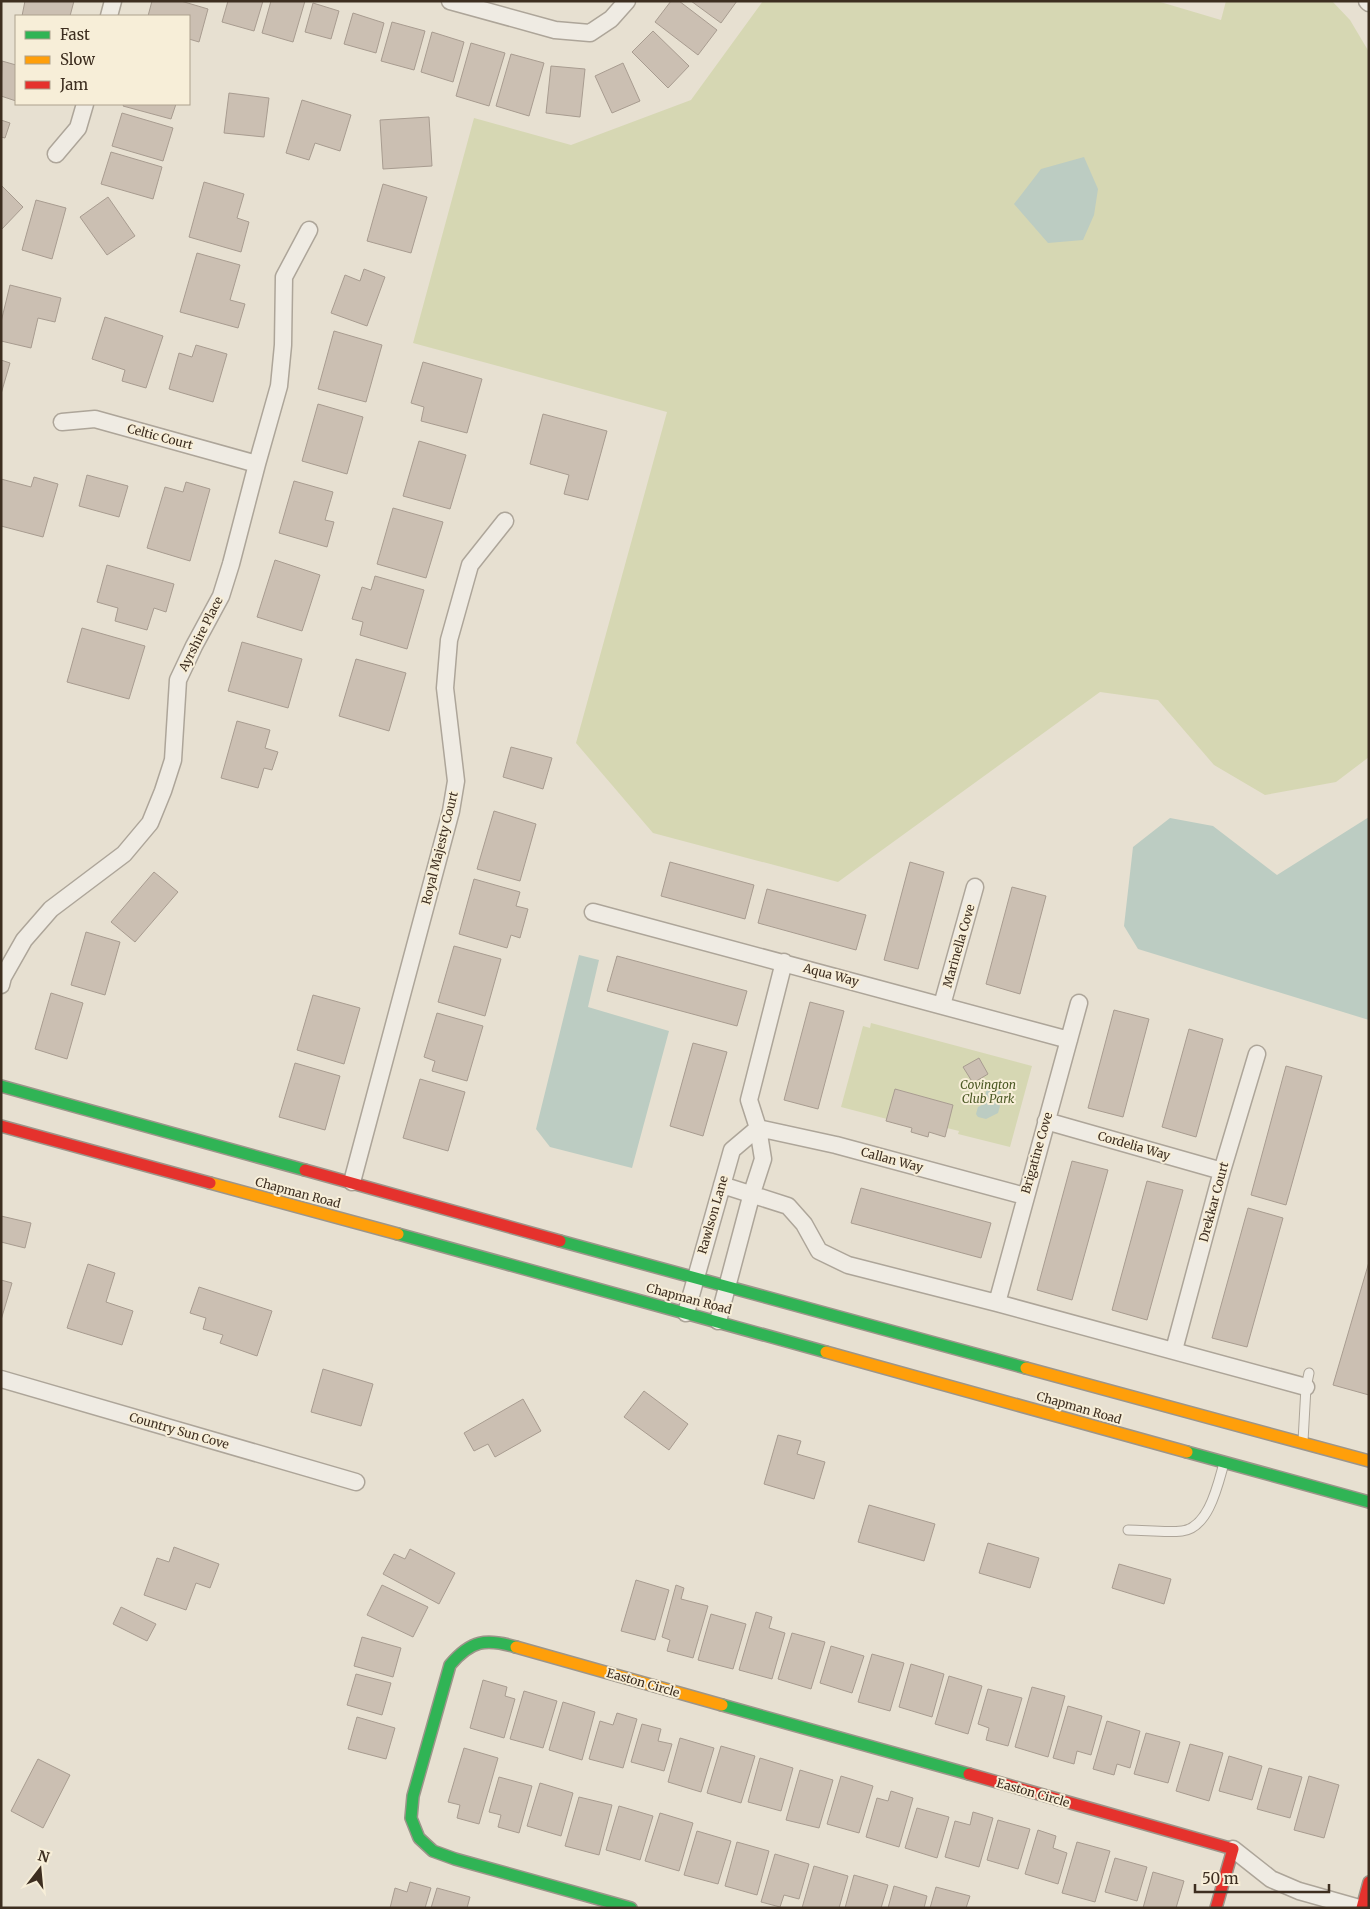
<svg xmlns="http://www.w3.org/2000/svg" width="1370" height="1909" font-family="Merriweather,serif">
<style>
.green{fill:#d6d7b3}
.water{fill:#bcccc2}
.building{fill:#cbbfb2;stroke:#a89c90}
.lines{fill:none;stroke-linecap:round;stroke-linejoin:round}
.lane-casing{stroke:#ada599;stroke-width:11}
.street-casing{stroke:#ada599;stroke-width:19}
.fast-casing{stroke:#9c958a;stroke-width:14}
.slow-casing{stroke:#9c958a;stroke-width:14}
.jam-casing{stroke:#9c958a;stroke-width:14}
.lane{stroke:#efebe3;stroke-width:9}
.street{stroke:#efebe3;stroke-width:16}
.fast{stroke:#30b455;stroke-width:11}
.slow{stroke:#ff9f0a;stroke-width:11}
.jam{stroke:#e5322d;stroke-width:11}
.labels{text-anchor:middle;stroke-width:4;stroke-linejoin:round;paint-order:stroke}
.street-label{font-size:12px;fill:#3d2e20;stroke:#f7eed8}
.park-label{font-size:12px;font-style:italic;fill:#4d5a26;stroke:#f7eed8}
</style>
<rect width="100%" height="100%" fill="#e7e0d1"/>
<path class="green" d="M763 1H1157L1221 20 1226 1H1332L1350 20 1369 52V757L1336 782 1265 795 1214 765 1158 700 1100 692 838 882 653 833 576 743 667 412 413 343 474 118 571 145 691 100Z
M871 1023 1032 1066 1010 1147 958 1134 959 1131 947 1128 953 1105 895 1089 887 1119 841 1107 863 1026 870 1028Z"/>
<path class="water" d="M1084 157 1098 189 1094 215 1083 240 1048 243 1014 204 1041 169Z
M1369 817V1020L1138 949 1124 926 1133 847 1170 818 1213 826 1277 875Z
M579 955 599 960 588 1007 669 1031 632 1168 550 1147 536 1129Z
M990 1085 997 1087 1001 1092 998 1102 1000 1106 998 1113 986 1119 978 1117 976 1114 978 1107 984 1104 987 1087Z"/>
<path class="building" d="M25 1H74L70 16H22Z
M152 1H181L208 9 199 42 189 39V16H148Z
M228 1H263L254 31 222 22Z
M271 1H305L293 42 262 33Z
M671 1H679L717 30 698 55 655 22Z
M691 1H737L721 23Z
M313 3 339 11 331 39 305 32Z
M353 13 384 23 376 53 344 44Z
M392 22 425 31 414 70 381 61Z
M653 31 689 66 668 88 632 52Z
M432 32 464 42 453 82 421 72Z
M471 43 505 53 489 106 456 96Z
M511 54 544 63 529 116 496 106Z
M2 61 16 65V101L1 96Z
M623 63 640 101 612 113 595 76Z
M551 66 585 69 580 117 546 113Z
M229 93 269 98 264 137 224 133Z
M302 100 351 115 340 151 315 143 309 160 286 153Z
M124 104H176L171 119 123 106Z
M122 113 173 128 163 161 112 146Z
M429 117 432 166 383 169 380 120Z
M1 120 10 123 5 138 1 137Z
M111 152 162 167 153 199 101 184Z
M204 182 244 194 237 218 249 222 241 252 189 237Z
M383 184 427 197 411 253 367 241Z
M2 186 23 207 1 230V187Z
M108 197 135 236 107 255 80 217Z
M36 200 66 208 52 259 22 250Z
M197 253 240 265 230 300 245 304 238 328 180 312Z
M364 269 385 277 367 326 331 313 345 275 360 281Z
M10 285 61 298 55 322 38 318 31 348 1 341V322Z
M105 317 163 336 146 388 122 381 125 370 92 359Z
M334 331 382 345 366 402 318 389Z
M196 345 227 354 213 402 169 389 179 353 192 357Z
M1 360 10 363 1 394Z
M423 362 482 379 467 433 421 421 424 407 411 403Z
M318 404 363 417 347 474 302 461Z
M543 414 607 431 588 500 564 494 569 475 530 464Z
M419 441 466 455 450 509 403 496Z
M87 475 128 486 119 517 79 506Z
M34 477 58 484 43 537 1 526V479L31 487Z
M294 481 333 492 325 520 334 522 327 547 279 533Z
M186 482 210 489 190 561 147 548 165 487 183 492Z
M393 508 443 522 426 578 377 564Z
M275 560 320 575 302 631 257 617Z
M107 565 174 584 166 612 154 608 147 630 115 621 118 608 97 602Z
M375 576 424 590 407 649 360 635 363 622 352 619 362 587 371 590Z
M82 628 145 646 129 699 67 682Z
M242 642 302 659 288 708 228 691Z
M356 659 406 673 389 731 339 716Z
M237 721 270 730 265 748 278 752 272 770 264 768 258 788 221 778Z
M511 747 552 758 543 789 503 777Z
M494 811 536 824 520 881 477 869Z
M670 862 754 885 745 919 661 896Z
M910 862 944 872 918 969 884 960Z
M154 872 178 892 135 942 111 922Z
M474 879 520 892 516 906 528 909 520 938 511 935 507 948 459 934Z
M1012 887 1046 896 1020 994 986 984Z
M767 889 866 915 856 950 758 923Z
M86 932 120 942 105 995 71 985Z
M454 946 501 959 485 1016 438 1002Z
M617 956 747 991 737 1026 607 991Z
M51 993 83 1003 67 1059 35 1049Z
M313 995 360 1008 344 1064 297 1050Z
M810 1002 844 1011 818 1109 784 1100Z
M1114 1010 1149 1019 1123 1117 1088 1108Z
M437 1013 483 1026 467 1081 432 1071 435 1061 424 1057Z
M1189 1029 1223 1039 1196 1137 1162 1127Z
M693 1043 727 1052 703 1136 670 1126Z
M979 1058 988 1074 973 1083 963 1067Z
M295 1063 340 1076 325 1130 279 1117Z
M1286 1066 1322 1076 1286 1205 1251 1195Z
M420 1079 465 1092 448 1151 403 1138Z
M895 1089 953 1105 945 1137 929 1132 928 1137 911 1132 912 1128 886 1121Z
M1072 1161 1108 1170 1072 1300 1037 1290Z
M1147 1181 1183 1190 1147 1320 1112 1310Z
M861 1188 991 1223 981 1258 851 1223Z
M1248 1208 1283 1218 1247 1347 1212 1338Z
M1 1216 31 1223 25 1248 1 1242Z
M1369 1262V1395L1333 1385Z
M88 1264 115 1273 106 1302 133 1311 122 1345 67 1328Z
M1 1280 12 1283 1 1320Z
M199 1287 272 1311 257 1356 220 1343 223 1335 203 1329 206 1318 190 1313Z
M323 1369 373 1384 361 1426 311 1412Z
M644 1391 688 1424 669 1450 624 1417Z
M523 1399 541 1431 495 1457 488 1444 474 1451 464 1433Z
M778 1435 801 1441 797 1454 825 1462 814 1499 764 1484Z
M869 1505 935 1524 924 1561 858 1542Z
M988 1543 1039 1558 1030 1588 979 1573Z
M174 1547 219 1564 210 1588 196 1583 186 1610 144 1595 157 1558 169 1562Z
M410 1549 455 1573 439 1604 383 1574 394 1554 405 1559Z
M1119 1564 1171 1579 1164 1604 1112 1588Z
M636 1580 669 1590 655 1640 621 1631Z
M382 1585 428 1607 413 1637 367 1615Z
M676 1585 684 1588 681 1599 708 1606 693 1658 667 1651 670 1640 662 1637Z
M121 1607 156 1624 147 1641 113 1624Z
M756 1612 772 1617 769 1628 785 1633 772 1679 739 1670Z
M711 1614 746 1624 733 1669 698 1660Z
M792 1633 825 1642 811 1689 778 1679Z
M362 1637 401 1648 393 1677 354 1666Z
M831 1646 864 1656 852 1693 820 1683Z
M872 1654 904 1663 890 1711 858 1702Z
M911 1664 944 1674 932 1717 899 1707Z
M356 1674 391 1683 382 1715 347 1705Z
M949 1676 982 1686 968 1734 935 1724Z
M483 1680 507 1687 505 1696 515 1699 504 1738 470 1728Z
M1032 1687 1065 1696 1048 1757 1015 1747Z
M988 1689 1022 1698 1008 1746 986 1740 989 1728 978 1724Z
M524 1691 557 1701 543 1748 510 1739Z
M563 1702 595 1712 582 1760 549 1750Z
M1068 1706 1102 1716 1091 1755 1077 1751 1074 1764 1053 1758Z
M617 1713 637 1719 623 1768 589 1759 600 1721 613 1725Z
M357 1717 395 1728 386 1759 348 1749Z
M1107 1721 1140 1731 1130 1768 1117 1764 1114 1775 1093 1769Z
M642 1724 661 1729 658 1741 672 1744 664 1771 631 1762Z
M1146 1733 1180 1742 1168 1783 1134 1774Z
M680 1738 714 1748 701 1792 668 1782Z
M1190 1744 1223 1753 1209 1801 1176 1791Z
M721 1746 755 1756 741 1803 707 1793Z
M464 1748 498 1758 479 1824 457 1818 460 1805 448 1802Z
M1229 1756 1262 1766 1252 1800 1219 1791Z
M760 1758 793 1768 781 1811 748 1802Z
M38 1759 70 1775 43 1828 11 1811Z
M1269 1768 1302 1777 1290 1818 1257 1809Z
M800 1770 833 1780 819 1828 786 1820Z
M841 1776 873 1786 859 1833 827 1824Z
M1309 1776 1339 1785 1324 1838 1294 1830Z
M499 1777 532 1786 519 1833 498 1827 501 1815 489 1812Z
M540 1783 573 1793 561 1836 527 1826Z
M891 1791 913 1798 899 1847 866 1837 877 1798 888 1801Z
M579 1797 612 1805 599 1855 565 1846Z
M619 1806 653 1816 640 1860 606 1850Z
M917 1808 949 1817 937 1858 905 1848Z
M973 1812 993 1818 979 1867 945 1857 955 1821 970 1825Z
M660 1813 693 1823 679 1871 645 1861Z
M998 1820 1030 1829 1018 1869 987 1860Z
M1038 1830 1056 1836 1053 1848 1067 1853 1058 1884 1025 1874Z
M697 1831 731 1841 718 1884 684 1875Z
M737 1842 769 1851 757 1895 725 1886Z
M1077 1842 1110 1851 1095 1902 1062 1893Z
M775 1854 809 1864 799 1899 784 1895 780 1907 761 1902Z
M1115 1858 1147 1867 1137 1901 1105 1892Z
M814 1866 848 1876 839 1908H802Z
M1153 1872 1184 1881 1176 1908H1143Z
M854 1875 888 1885 881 1908H845Z
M410 1882 431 1888 425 1908H390L395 1888 407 1892Z
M894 1886 927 1896 924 1908H888Z
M936 1887 970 1896 966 1908H930Z
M437 1888 470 1897 467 1908H431Z"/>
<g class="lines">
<defs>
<path id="lane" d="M1303 1441 1306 1387 1309 1373
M1128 1530C1145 1530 1165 1533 1182 1531 1209 1528 1218 1484 1224 1463"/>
<path id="street" d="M450 1 555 30 590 33 611 19 627 1
M1367 1 1369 3
M109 16 113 1
M56 154 78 128 85 104
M62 422 95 419 257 464
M593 912 1069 1040
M1 985 3 977 24 940 51 909 124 854 150 823 163 791 173 760 178 680 194 646 221 596 231 564 257 464 279 386 283 345 284 277 309 230
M942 1005 975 887
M1046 1121 1222 1171
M758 1128 836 1145 1025 1196
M352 1182 451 811 456 781 445 688 449 640 470 565 505 521
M722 1185 788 1206 804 1224 819 1251 848 1265 997 1303 1306 1387
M997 1303 1079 1003
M686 1313 732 1150 758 1128
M718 1321 752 1193 763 1159 758 1128 749 1100 784 962
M1174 1350 1222 1171 1257 1054
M1 1379 356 1482
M1233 1849 1271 1879 1299 1891 1359 1908"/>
<path id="fast" d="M1 1086 305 1170
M398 1234 826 1352
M560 1241 1026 1368
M1187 1452 1369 1502
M516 1647C486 1638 471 1640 450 1665L413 1796 411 1818 419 1838 433 1851 455 1859 631 1908
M722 1705 969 1774"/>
<path id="slow" d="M210 1183 398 1234
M826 1352 1187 1452
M1026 1368 1369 1461
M516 1647 722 1705"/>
<path id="jam" d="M1 1126 210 1183
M305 1170 560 1241
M969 1774 1233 1849 1216 1908
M1362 1908 1369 1882"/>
</defs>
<use href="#lane" class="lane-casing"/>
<use href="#street" class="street-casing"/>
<use href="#fast" class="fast-casing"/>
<use href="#slow" class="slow-casing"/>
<use href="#jam" class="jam-casing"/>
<use href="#lane" class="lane"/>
<use href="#street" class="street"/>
<use href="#fast" class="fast"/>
<use href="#slow" class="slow"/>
<use href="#jam" class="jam"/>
</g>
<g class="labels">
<g class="street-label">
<text transform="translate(160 437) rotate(15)" y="4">Celtic Court</text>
<text transform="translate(201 634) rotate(-63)" y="4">Ayrshire Place</text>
<text transform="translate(440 848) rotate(-76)" y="4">Royal Majesty Court</text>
<text transform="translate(959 946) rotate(-74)" y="4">Marinella Cove</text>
<text transform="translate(831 975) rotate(15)" y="4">Aqua Way</text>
<text transform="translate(1134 1146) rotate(16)" y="4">Cordelia Way</text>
<text transform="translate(1037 1153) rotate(-74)" y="4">Brigatine Cove</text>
<text transform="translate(892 1160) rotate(15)" y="4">Callan Way</text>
<text transform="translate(298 1193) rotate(15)" y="4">Chapman Road</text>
<text transform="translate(1214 1202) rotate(-75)" y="4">Drekkar Court</text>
<text transform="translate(713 1215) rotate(-74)" y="4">Rawlson Lane</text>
<text transform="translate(689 1299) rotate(15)" y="4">Chapman Road</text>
<text transform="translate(1079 1408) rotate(16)" y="4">Chapman Road</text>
<text transform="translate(179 1431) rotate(16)" y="4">Country Sun Cove</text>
<text transform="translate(643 1683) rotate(16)" y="4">Easton Circle</text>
<text transform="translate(1033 1793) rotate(16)" y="4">Easton Circle</text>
</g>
<g class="park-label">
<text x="988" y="1089">Covington<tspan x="988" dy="14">Club Park</tspan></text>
</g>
</g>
<rect width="1370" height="1909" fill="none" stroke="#3d2e20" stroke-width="5"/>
<rect x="15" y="15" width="175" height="90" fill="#f7eed8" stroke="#ada18e"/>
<rect x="25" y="31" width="25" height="8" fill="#30b455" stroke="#ada18e"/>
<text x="60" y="40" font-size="15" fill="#3d2e20">Fast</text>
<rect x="25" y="56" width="25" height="8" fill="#ff9f0a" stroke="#ada18e"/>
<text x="60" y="65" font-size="15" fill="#3d2e20">Slow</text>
<rect x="25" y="81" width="25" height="8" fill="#e5322d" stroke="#ada18e"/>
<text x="60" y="90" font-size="15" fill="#3d2e20">Jam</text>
<g transform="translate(40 1869) rotate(16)" stroke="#f7eed8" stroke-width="4" paint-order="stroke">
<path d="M0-4L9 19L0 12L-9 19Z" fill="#3d2e20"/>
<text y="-8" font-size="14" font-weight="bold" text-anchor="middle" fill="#3d2e20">N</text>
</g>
<path d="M1195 1884v8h134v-8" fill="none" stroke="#3d2e20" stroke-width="2.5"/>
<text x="1202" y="1884" font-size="15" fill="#3d2e20" stroke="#f7eed8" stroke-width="4" paint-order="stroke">50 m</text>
</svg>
